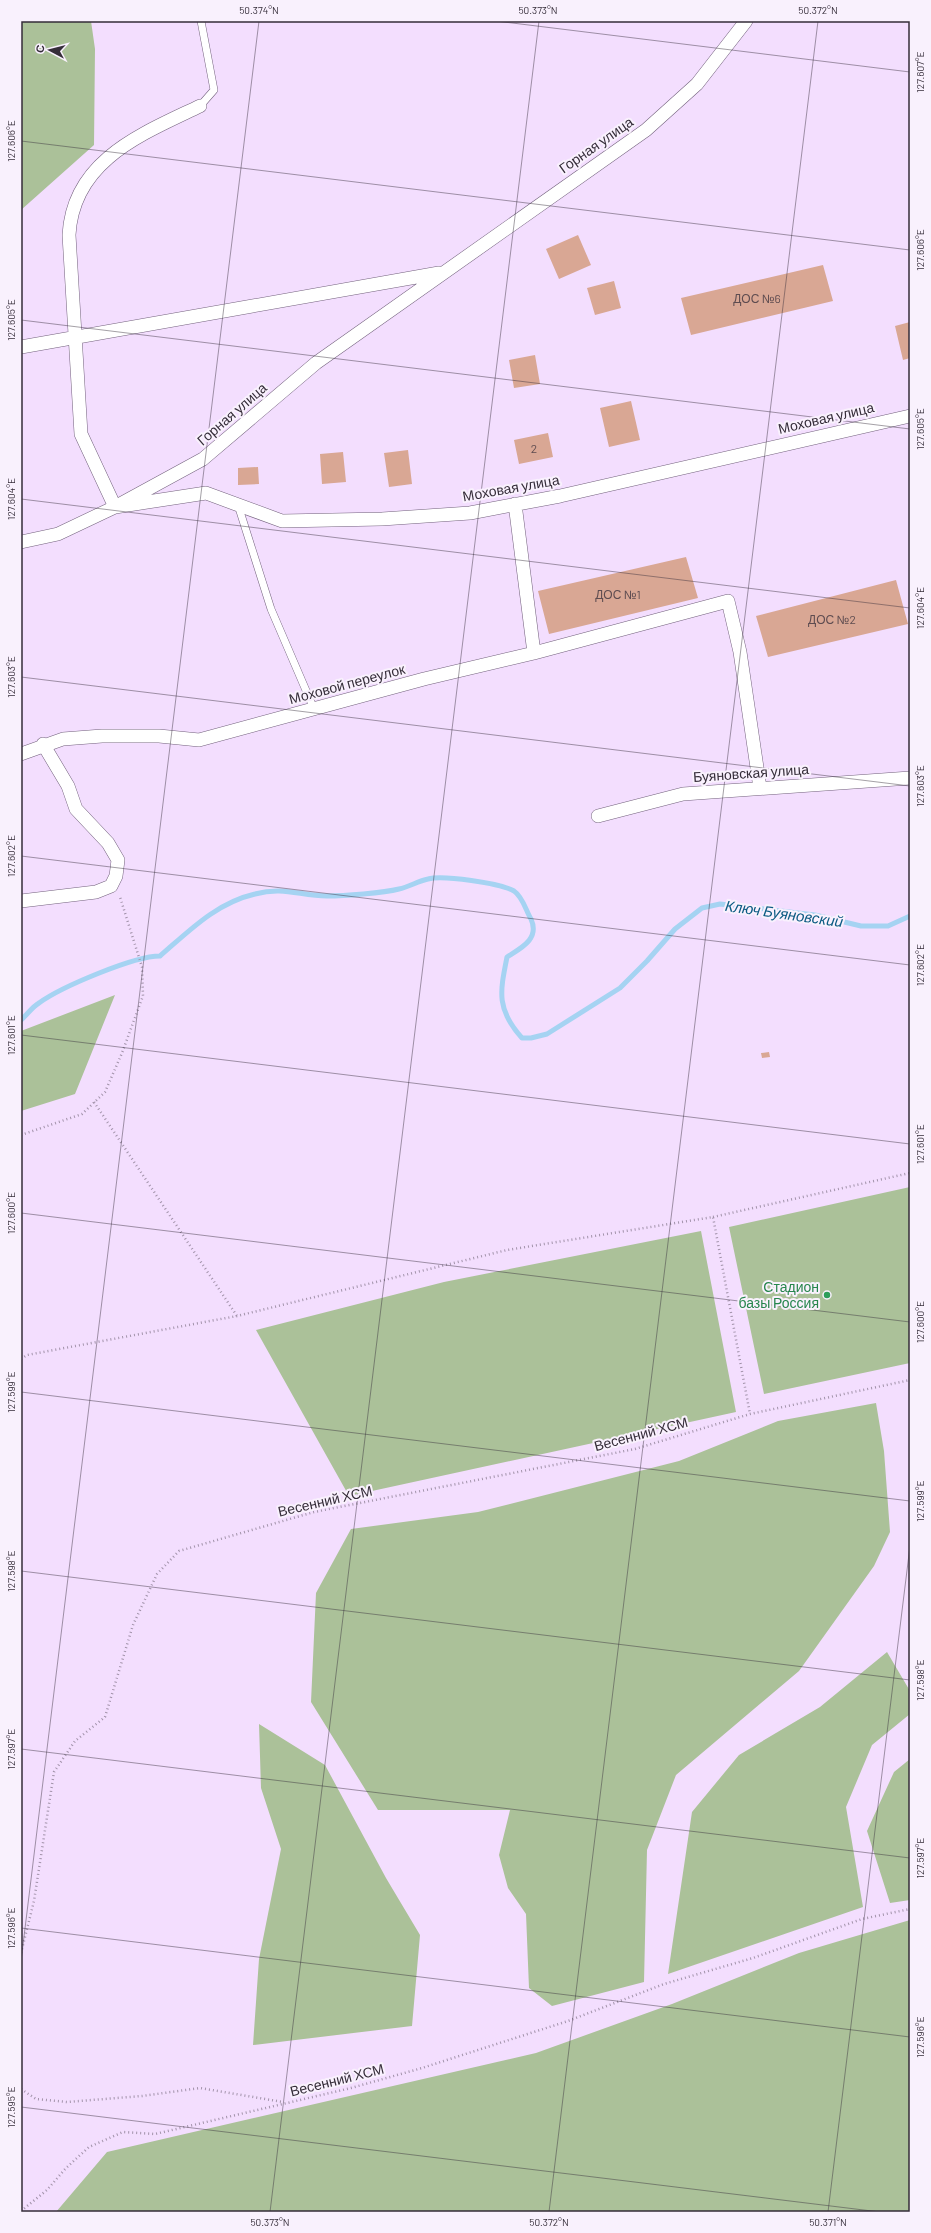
<svg xmlns="http://www.w3.org/2000/svg" width="931" height="2233" font-family="Barlow,sans-serif">
<style>
.green{fill:#abc199}
.lines{fill:none;stroke-linecap:round;stroke-linejoin:round}
.stream{stroke:#a5d3f2;stroke-width:5}
.building{fill:#d9a794}
.lane-casing{stroke:#73627d;stroke-width:8}
.street-casing{stroke:#73627d;stroke-width:14}
.path{stroke:#a293aa;stroke-width:2.5;stroke-dasharray:1 3;stroke-linecap:butt}
.lane{stroke:#fff;stroke-width:7}
.street{stroke:#fff;stroke-width:13}
.ticks{fill:none;stroke:#352d39;stroke-width:1;stroke-opacity:0.45}
.leisure-dot{fill:#2e9e5b;stroke:#f9f1fd;stroke-width:1.5}
.labels{text-anchor:middle;stroke-width:4;stroke-linejoin:round;paint-order:stroke}
.number-label{font-size:12px;fill:#5e4c50}
.street-label{font-size:14px;fill:#352d39;stroke:#f9f1fd}
.leisure-label{font-size:14px;fill:#27864d;stroke:#f9f1fd;text-anchor:end}
.water-label{font-size:15px;font-style:italic;fill:#0c5b83;stroke:#f9f1fd}
.neatline{fill:none;stroke:#352d39;stroke-width:1.5}
.ticks-label{font-size:10px;text-anchor:middle;fill:#352d39}
</style>
<rect width="100%" height="100%" fill="#f3defe"/>
<path class="green" d="M21 21H91L95 49 94 145 21 210Z
M115 995 75 1094 21 1111V1031Z
M910 1187V1363L764 1394 729 1227Z
M701 1231 736 1412 349 1496 256 1330 444 1282Z
M876 1403 884 1451 890 1532 874 1566 799 1671 676 1775 647 1850 644 1982 552 2006 529 1988 526 1914 508 1888 499 1855 510 1810H378L311 1702 316 1593 351 1529 478 1512 679 1461 778 1421Z
M887 1652 910 1691V1714L872 1745 846 1807 863 1907 668 1974 692 1812 739 1755 820 1707Z
M259 1724 325 1765 386 1878 420 1935 412 2026 253 2045 259 1959 281 1849 261 1788Z
M910 1759V1900L890 1903 867 1831 894 1772Z
M910 1920V2212H56L107 2152 536 2053 672 2004 799 1953Z"/>
<g class="lines">
<path class="stream" d="M21 1020C27 1015 32 1007 39 1003 61 987 134 956 160 956 189 931 216 903 255 894 284 886 300 896 327 896 344 896 383 893 399 889 409 887 418 881 428 879 443 875 500 883 514 891 523 897 526 911 531 919 540 939 521 948 507 957 500 992 496 1009 522 1038H531L547 1034 620 988 647 961 675 929 702 908 720 904 815 915 861 926H888L910 916"/>
</g>
<path class="building" d="M578 235 591 265 559 279 546 249Z
M823 265 833 301 691 335 681 298Z
M614 281 621 308 595 315 587 288Z
M910 322V358L903 360 895 326Z
M535 355 540 384 514 388 509 360Z
M631 401 640 440 609 447 600 408Z
M548 433 553 457 519 464 514 440Z
M408 450 412 484 389 487 384 453Z
M343 452 346 482 322 484 320 454Z
M258 467 259 484 238 485V468Z
M686 557 698 598 549 634 538 591Z
M896 580 908 624 768 657 756 616Z
M769 1052 770 1057 762 1058 761 1053Z"/>
<g class="lines">
<defs>
<path id="lane" d="M200 106 214 90 201 21
M238 505 271 609 314 709"/>
<path id="street" d="M200 106C142 134 73 160 69 235L81 434 115 507 206 493 282 521 382 519 470 513 560 496 910 416
M21 347 439 273
M515 504 534 653
M21 542 58 534 115 507 203 459 316 363 646 130 697 84 746 21
M21 754 63 739 102 736H159L199 740 424 679 534 653 728 601 740 652 760 788
M598 816 683 794 910 778
M21 901 96 892 111 886 116 876 118 860 108 843 76 809 68 786 43 744"/>
</defs>
<use href="#lane" class="lane-casing"/>
<use href="#street" class="street-casing"/>
<path class="path" d="M94 1102 237 1316
M21 1135 82 1114 105 1092 122 1053 143 996 142 967 120 897
M713 1217 910 1173
M21 1359 27 1355 237 1316 507 1250 713 1217 750 1414
M21 1953 34 1901 54 1772 75 1741 105 1717 133 1625 157 1574 179 1551 314 1512 635 1449 750 1414 910 1380
M21 2089 36 2099 67 2102 142 2096 200 2088 283 2102
M21 2211 47 2190 66 2168 89 2147 123 2132 155 2134 351 2088 422 2068 568 2021 664 1984 753 1958 862 1919 910 1909"/>
<use href="#lane" class="lane"/>
<use href="#street" class="street"/>
</g>
<path class="ticks" d="M496 21 910 72M21 141 910 250M21 320 910 429M21 499 910 608M21 677 910 786M21 856 910 965M21 1035 910 1144M21 1213 910 1322M21 1392 910 1501M21 1571 910 1680M21 1749 910 1858M21 1928 910 2037M21 1961 259 21M21 2107 880 2212M270 2212 539 21M549 2212 818 21M828 2212 910 1546"/>
<circle class="leisure-dot" cx="827" cy="1295" r="4"/>
<g class="labels">
<g class="number-label">
<text x="757" y="303">ДОС №6</text>
<text x="534" y="453">2</text>
<text x="618" y="599">ДОС №1</text>
<text x="832" y="624">ДОС №2</text>
</g>
<g class="street-label">
<text transform="translate(596 145) rotate(-35)" y="5">Горная улица</text>
<text transform="translate(232 414) rotate(-41)" y="5">Горная улица</text>
<text transform="translate(826 418) rotate(-13)" y="5">Моховая улица</text>
<text transform="translate(511 488) rotate(-10)" y="5">Моховая улица</text>
<text transform="translate(347 684) rotate(-15)" y="5">Моховой переулок</text>
<text transform="translate(751 773) rotate(-4)" y="5">Буяновская улица</text>
<text transform="translate(641 1434) rotate(-15)" y="5">Весенний ХСМ</text>
<text transform="translate(325 1501) rotate(-13)" y="5">Весенний ХСМ</text>
<text transform="translate(337 2080) rotate(-14)" y="5">Весенний ХСМ</text>
</g>
<g class="leisure-label">
<text x="819" y="1292">Стадион<tspan x="819" dy="16">базы Россия</tspan></text>
</g>
<g class="water-label">
<text transform="translate(784 914) rotate(8)" y="5">Ключ Буяновский</text>
</g>
</g>
<rect width="931" height="2233" fill="none" stroke="#f9f1fd" stroke-width="44"/>
<g transform="translate(50 50) rotate(277)" stroke="#f9f1fd" stroke-width="3" paint-order="stroke">
<path d="M0-3L7 15L0 10L-7 15Z" fill="#352d39"/>
<text y="-6" font-size="11" font-weight="bold" text-anchor="middle" fill="#352d39">С</text>
</g>
<rect x="22" y="22" width="887" height="2189" class="neatline"/>
<g class="ticks-label">
<text x="259" y="14">50.374°N</text>
<text x="538" y="14">50.373°N</text>
<text x="818" y="14">50.372°N</text>
<text transform="translate(920 72) rotate(-90)" y="4">127.607°E</text>
<text transform="translate(11 141) rotate(-90)" y="4">127.606°E</text>
<text transform="translate(920 250) rotate(-90)" y="4">127.606°E</text>
<text transform="translate(11 320) rotate(-90)" y="4">127.605°E</text>
<text transform="translate(920 429) rotate(-90)" y="4">127.605°E</text>
<text transform="translate(11 499) rotate(-90)" y="4">127.604°E</text>
<text transform="translate(920 608) rotate(-90)" y="4">127.604°E</text>
<text transform="translate(11 677) rotate(-90)" y="4">127.603°E</text>
<text transform="translate(920 786) rotate(-90)" y="4">127.603°E</text>
<text transform="translate(11 856) rotate(-90)" y="4">127.602°E</text>
<text transform="translate(920 965) rotate(-90)" y="4">127.602°E</text>
<text transform="translate(11 1035) rotate(-90)" y="4">127.601°E</text>
<text transform="translate(920 1144) rotate(-90)" y="4">127.601°E</text>
<text transform="translate(11 1213) rotate(-90)" y="4">127.600°E</text>
<text transform="translate(920 1322) rotate(-90)" y="4">127.600°E</text>
<text transform="translate(11 1392) rotate(-90)" y="4">127.599°E</text>
<text transform="translate(920 1501) rotate(-90)" y="4">127.599°E</text>
<text transform="translate(11 1571) rotate(-90)" y="4">127.598°E</text>
<text transform="translate(920 1680) rotate(-90)" y="4">127.598°E</text>
<text transform="translate(11 1749) rotate(-90)" y="4">127.597°E</text>
<text transform="translate(920 1858) rotate(-90)" y="4">127.597°E</text>
<text transform="translate(11 1928) rotate(-90)" y="4">127.596°E</text>
<text transform="translate(920 2037) rotate(-90)" y="4">127.596°E</text>
<text transform="translate(11 2107) rotate(-90)" y="4">127.595°E</text>
<text x="270" y="2226">50.373°N</text>
<text x="549" y="2226">50.372°N</text>
<text x="828" y="2226">50.371°N</text>
</g>
</svg>
